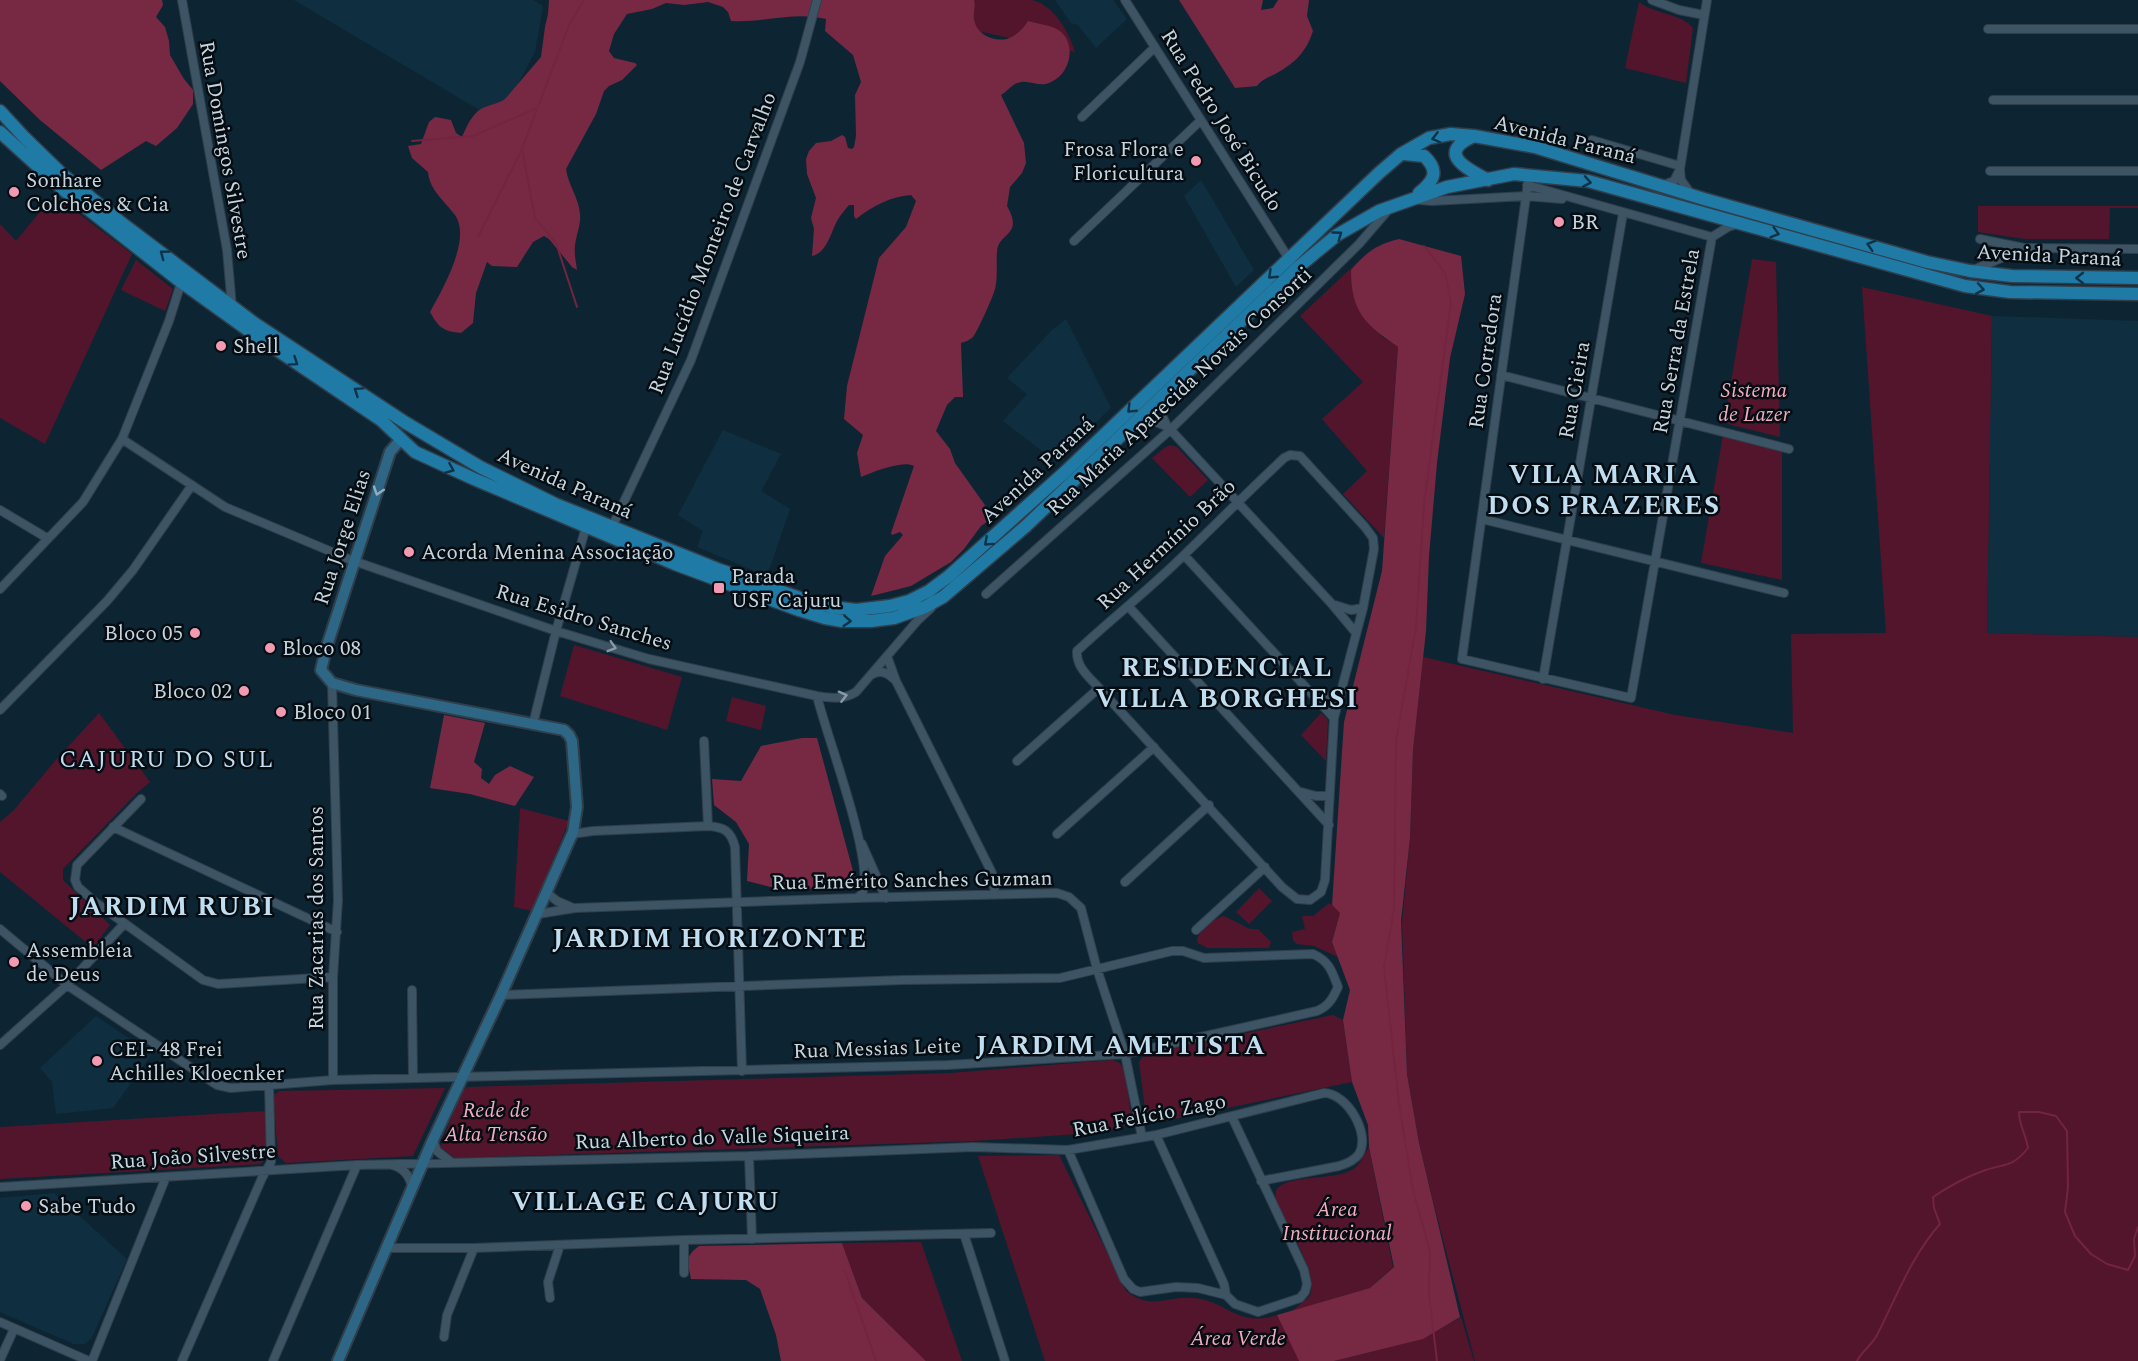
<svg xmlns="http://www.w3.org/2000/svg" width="2138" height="1361" font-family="Spectral,serif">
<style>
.built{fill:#0f2f41}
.green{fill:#53152b}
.forest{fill:#772943}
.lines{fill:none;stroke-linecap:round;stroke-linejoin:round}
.stream{stroke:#73243f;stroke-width:2}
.street-casing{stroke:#303e4a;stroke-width:10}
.secondary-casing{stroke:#303e4a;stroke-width:14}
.primary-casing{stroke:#303e4a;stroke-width:15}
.street{stroke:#3c5464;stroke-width:8}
.secondary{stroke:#2d6785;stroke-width:10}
.primary{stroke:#1f7aa6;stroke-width:12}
.oneway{stroke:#0e3346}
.oneway2{stroke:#90aebe}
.oneway3{stroke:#889aa7}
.poi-dot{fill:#f19ab1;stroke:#050d13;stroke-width:2}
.labels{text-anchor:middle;stroke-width:5;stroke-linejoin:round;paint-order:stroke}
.street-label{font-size:21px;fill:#c6d4dd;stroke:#050d13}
.poi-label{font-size:21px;fill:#c6d4dd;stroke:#050d13;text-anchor:start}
.park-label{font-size:21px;font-style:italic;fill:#f3acbe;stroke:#050d13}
.quarter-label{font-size:24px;letter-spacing:1.5px;fill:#c1ddf0;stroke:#050d13}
.district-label{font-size:27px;font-weight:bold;letter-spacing:1.5px;fill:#c1ddf0;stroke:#050d13}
</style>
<rect width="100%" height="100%" fill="#0d2533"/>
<path class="built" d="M294 0H533L543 6 535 52 498 121Z
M1055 0H1113L1127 19 1096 48 1078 25 1071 23Z
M1201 180 1254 270 1236 287 1184 196Z
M1992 316 2138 321V637L1987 633Z
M1066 319 1111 408 1055 461 1003 421 1027 394 1007 378 1051 331Z
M723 430 781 454 761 491 790 509 767 576 697 547 703 531 678 515Z
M96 1016 152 1054 113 1108 56 1114 52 1082 40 1068Z
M54 1193 127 1259 91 1339 85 1344H74L0 1312V1198Z"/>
<path class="green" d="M966 0C983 0 1016 0 1032 0 1054 5 1069 32 1075 52L911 17Z
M1639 2C1654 14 1683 14 1693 28L1686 83 1625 68Z
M54 195 132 254 45 444 0 418V224L16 241Z
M1978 206H2138V208H2110L2109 239H2025L1978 232Z
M1363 257 1351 270 1381 336 1398 347 1384 538 1343 494 1367 471 1322 419 1363 382 1300 316Z
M1752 259 1776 262 1780 437 1724 423Z
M136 260 173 289 165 311 121 290Z
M1862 287 1992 316 1987 633 2138 637V1361H1475L1434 1205 1419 1143 1407 1073 1402 923 1410 838 1413 750 1423 657 1675 715 1793 733 1791 634 1886 633Z
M1723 435 1782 451V580L1701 563Z
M1170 445 1177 447 1208 480 1190 497 1152 458 1164 448Z
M574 645 682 677 667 730 560 696Z
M732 697 766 706 761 730 726 721Z
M99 713 150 782 137 793 63 869V880L110 925 93 948 0 872V822L14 810 55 761Z
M1321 713 1328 720 1326 761 1301 735Z
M520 808 569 821 532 911 514 907Z
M1259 888 1272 901 1249 924 1236 912Z
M1329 903 1340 913 1332 942 1338 957 1314 946 1297 944 1293 940 1292 932 1305 929 1302 916H1313Z
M1224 916 1250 929H1258L1271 942 1269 948H1207L1198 943 1197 939C1201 930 1214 918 1224 916Z
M1333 1015 1343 1020 1352 1082 1160 1122 1150 1118 1145 1109 1139 1062 1145 1054Z
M1112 1060 1120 1063 1124 1069 1131 1113 1129 1122 1123 1127 1093 1133 974 1141 455 1158 440 1147 461 1093 467 1087 951 1073Z
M445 1088 413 1156 286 1163 278 1156 273 1096 279 1091Z
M266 1111C267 1126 272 1152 261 1164L0 1179V1127Z
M1369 1147 1393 1267 1370 1288 1292 1311 1310 1296C1318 1268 1287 1229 1276 1203 1276 1198 1274 1193 1277 1189 1290 1173 1340 1182 1356 1167 1361 1162 1365 1153 1369 1147Z
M1059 1155 1126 1291C1152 1311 1165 1296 1193 1298 1227 1300 1236 1328 1277 1315L1300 1361H1045L978 1156Z
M921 1242 962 1361H926L862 1298 842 1243Z
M1461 1317 1474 1361H1334L1422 1339Z"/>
<path class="forest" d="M0 0H162L163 5 156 17 165 27 169 41 170 55 184 79 193 90V104L177 128 156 146 146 141 101 170 40 120 0 81Z
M549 0H974C976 7 973 12 974 19 976 34 993 42 1007 39 1016 36 1023 29 1028 21 1038 24 1052 25 1060 31 1077 45 1070 74 1051 82 1038 89 1028 77 1015 84 1010 87 1006 92 1001 95L1024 143 1026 163 1022 173 1010 187 1007 206C1024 236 999 232 997 251 996 264 998 276 995 289 993 297 978 330 973 337 970 340 965 342 961 343L963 397H955L947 405 936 431 950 449 955 463 992 515 988 521 981 526 964 549 951 562 911 586 871 596 885 556 903 535 900 532 892 535 891 533 914 466C902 460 874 472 861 477L857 453 863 435 844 419 847 386 879 258 906 227 916 201 911 195C889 197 873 206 856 219L854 216V205H849C845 210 840 215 837 221 831 232 827 253 812 256L814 229 811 218 816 198 807 174 806 159 809 151 816 143 831 141 842 135 845 137 848 148 852 149 854 147 856 136 855 95 861 82 853 55 825 31 826 19C794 11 764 23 731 21L728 12 723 7 708 2 684 5 666 3 652 9 627 14 614 34 609 51 614 58 635 63 637 65 622 80 609 86 604 91 596 114 566 169C568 185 579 198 580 214 581 225 576 235 575 246 574 254 576 262 577 270L572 267 549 239 544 236 533 242 517 267 492 266 487 262 476 293 473 323 461 333C443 331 439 328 430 312 442 290 472 239 455 215 444 200 430 191 428 172L412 158 408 146 421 144 429 122 435 117 451 120 456 133 462 137C466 128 470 118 478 111 485 105 497 105 505 99L541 57 545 27 548 14Z
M1179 0H1263L1261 10 1273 8 1278 0H1309L1307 16 1313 31C1306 52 1296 62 1277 73 1270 77 1262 79 1257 86L1235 88Z
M1399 239 1461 256 1465 294 1450 358 1437 463 1429 556 1426 631 1413 750 1410 838 1401 921 1407 1074 1419 1143 1460 1317 1423 1339 1334 1361H1299L1277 1315 1370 1288 1394 1267 1369 1147 1368 1125 1352 1082 1343 1020 1350 990 1332 942 1340 913 1332 905 1344 722 1382 571 1398 347C1365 324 1351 312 1351 270 1367 252 1375 245 1399 239Z
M444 715 485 723 474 762 482 769 481 778 489 784 495 775 510 766 534 777 515 806 470 794 430 788Z
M802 738H817L856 882 790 892 747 881 749 844 736 822 714 805 712 779 741 781 761 746Z
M842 1243 862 1298 926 1361H781L776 1335 760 1289 746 1280 691 1279C688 1262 684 1257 699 1246Z"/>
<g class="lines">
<path class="stream" d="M412 141 473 136 535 109
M522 149 535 218 556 243 577 307
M478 237 522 149 569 25 584 0
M1424 246 1445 273 1451 302 1424 504 1416 627 1396 741 1394 909 1384 967 1399 1104 1413 1190 1430 1252 1429 1294 1437 1361
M845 1271 876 1361
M1857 1361C1862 1351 1872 1345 1877 1335 1896 1298 1912 1255 1940 1224L1934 1208 1933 1197C1948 1187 1966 1177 1983 1171 2005 1163 2012 1168 2028 1148 2026 1135 2019 1125 2019 1112H2039L2056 1116 2067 1131 2068 1187 2065 1212 2075 1236 2091 1254 2107 1264 2128 1270 2135 1256 2134 1239 2138 1227"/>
<defs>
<path id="street" d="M182 0 227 250 232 307
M1125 0 1289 259
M1652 0 1679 10 1704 15
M1988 29H2138
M1993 100H2138
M1082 117 1155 47
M1592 140 1680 166
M1680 170 1681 180 1691 194
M1990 171H2138
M1529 175 1462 659 1631 698 1712 237
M1527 185 1712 237 1728 227 1737 224
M1663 185 1674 181 1680 169 1707 0
M1419 200 1432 201 1526 196 1562 199
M1980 239 2024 248 2138 249
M1074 241 1200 121
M1973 270 2023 249
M1501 375 1789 449
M1161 398 1160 411 1167 426 1331 603 1356 633
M1137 421 1151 420 1166 426
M122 439 225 507 351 560 556 631 649 659 817 696C831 698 843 700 856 692L918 620 931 608
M1290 455 1300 456 1365 527 1373 538 1374 549 1363 608 1334 718 1325 880 1321 892 1310 900 1297 899 1282 887 1099 688C1089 677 1076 667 1077 651 1112 618 1150 589 1184 555 1217 523 1250 490 1284 458Z
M0 510 47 538
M1482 519 1784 593
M612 527 691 360 800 62 817 0
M1184 555 1334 718
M0 589 83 502 122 439 169 321 182 280
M986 594 1170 430 1359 244 1390 208
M1335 605 1351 610 1363 608
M1128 606 1329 825
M887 656 896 681 992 873 995 894
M871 675C881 669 888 673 895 680
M1543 679 1623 213
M332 683 338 900 333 977V1080
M1311 692 1329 697 1339 696
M817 696C826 735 876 864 862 894L857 898
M0 710 107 601 133 570 192 485
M533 724 556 631 586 527
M704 741 708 826
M1017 761 1099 688
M1301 792 1316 796H1329
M0 794 2 796
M141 799 77 865 75 880 78 887 95 902 203 980 218 984 333 977
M113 827 337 932
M572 834 593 831 708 826C724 827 731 831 735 847L742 1071
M1057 834 1154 747
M862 844 886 898
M1125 882 1209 805
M547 893 557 901 571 907
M538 914 575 908 856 898 1057 893 1069 897 1081 908 1097 969 1125 1054 1142 1137
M0 929 67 985 217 1085 231 1088 333 1080 948 1065 1125 1054 1317 1011C1329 1006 1333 998 1338 987 1332 971 1329 961 1313 954L1204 958 1183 951H1172L1060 978 903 980 501 995
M1196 930 1265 867
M412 990 413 1078
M0 1045 67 985 124 924
M1156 1135 1224 1284 1226 1295
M433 1140 437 1151 451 1162
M1068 1150 1124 1279 1133 1289 1140 1292 1176 1287 1198 1288 1226 1295 1235 1304 1258 1312 1300 1298 1305 1292 1307 1284 1304 1270 1232 1117
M749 1156 752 1239
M392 1165C404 1168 410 1176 412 1188
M0 1187 357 1165 749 1156 973 1147 1068 1150 1156 1135 1324 1093C1347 1093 1371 1134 1359 1154 1354 1161 1346 1164 1339 1166L1261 1181
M964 1234 1005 1361
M684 1240V1273
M386 1248H474L684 1240 991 1233
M550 1298 548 1282 560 1245
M0 1322 89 1361
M444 1337 447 1315 474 1248
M0 1360 14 1329
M92 1361 166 1177
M182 1361 262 1178 271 1162 269 1085
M273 1361 357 1165"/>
<path id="secondary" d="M338 1361 431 1144 501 995 573 832 577 807 572 741 569 735 564 730 356 690 332 683 321 670 326 649 390 452 401 439"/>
<path id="primary" d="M0 111 23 136 63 175 119 221 254 323 406 423 480 467 555 504 720 570 811 602 832 607 856 610 890 606 909 601 929 591 949 576 1065 472 1379 173 1401 154 1429 138 1451 134 1474 136 1535 147 1704 199 1927 262 1970 271 2012 276 2138 278
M0 132 65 191 181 282 252 333 381 420 415 452 474 479 675 564 799 610 825 618 842 621H871L894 618 925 607 943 597 1026 526 1297 268 1337 235 1379 211 1447 187 1514 174 1588 181 1965 286 2010 292 2138 294
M1474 136C1435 153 1467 169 1488 180
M1404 154 1424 156C1440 171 1434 181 1419 193"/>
</defs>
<use href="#street" class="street-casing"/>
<use href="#secondary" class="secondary-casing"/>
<use href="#primary" class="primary-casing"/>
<use href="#street" class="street"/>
<use href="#secondary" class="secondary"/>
<use href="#primary" class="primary"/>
</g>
<defs><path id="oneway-chevron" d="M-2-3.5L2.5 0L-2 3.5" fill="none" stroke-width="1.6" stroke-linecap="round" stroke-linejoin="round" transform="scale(1.5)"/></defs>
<g class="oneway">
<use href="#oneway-chevron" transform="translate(1436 138) rotate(166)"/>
<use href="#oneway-chevron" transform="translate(1587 182) rotate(10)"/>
<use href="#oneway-chevron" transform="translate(1775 233) rotate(16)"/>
<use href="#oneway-chevron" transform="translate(1338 235) rotate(-36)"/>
<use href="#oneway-chevron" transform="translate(1871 245) rotate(-163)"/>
<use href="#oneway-chevron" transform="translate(164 254) rotate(-143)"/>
<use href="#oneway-chevron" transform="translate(1272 275) rotate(136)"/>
<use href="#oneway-chevron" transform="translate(2080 278) rotate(-180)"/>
<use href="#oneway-chevron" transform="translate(1980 289) rotate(10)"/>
<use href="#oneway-chevron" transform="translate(294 362) rotate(34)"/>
<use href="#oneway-chevron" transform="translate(358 391) rotate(-146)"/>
<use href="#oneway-chevron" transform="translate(1131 409) rotate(136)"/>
<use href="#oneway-chevron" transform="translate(450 469) rotate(23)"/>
<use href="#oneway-chevron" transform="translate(988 542) rotate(138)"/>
<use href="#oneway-chevron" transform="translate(847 621) rotate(4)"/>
</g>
<use class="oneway2" href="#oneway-chevron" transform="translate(378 491) rotate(108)"/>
<g class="oneway3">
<use href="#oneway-chevron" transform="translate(612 647) rotate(17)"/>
<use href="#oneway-chevron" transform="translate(843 696) rotate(-14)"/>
</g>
<g class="poi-dot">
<circle cx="1196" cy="161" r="6"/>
<circle cx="14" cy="192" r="6"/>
<circle cx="1559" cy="222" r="6"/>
<circle cx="221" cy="346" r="6"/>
<circle cx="409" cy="552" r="6"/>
<rect x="713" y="582" width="12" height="12" rx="3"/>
<circle cx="195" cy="633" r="6"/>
<circle cx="270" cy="648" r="6"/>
<circle cx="244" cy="691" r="6"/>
<circle cx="281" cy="712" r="6"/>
<circle cx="14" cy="962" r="6"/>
<circle cx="97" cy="1061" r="6"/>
<circle cx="26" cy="1206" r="6"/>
</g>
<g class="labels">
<g class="street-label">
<text transform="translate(1222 120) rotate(58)" y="7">Rua Pedro José Bicudo</text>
<text transform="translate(1565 139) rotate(14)" y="7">Avenida Paraná</text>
<text transform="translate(226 150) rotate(80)" y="7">Rua Domingos Silvestre</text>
<text transform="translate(712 243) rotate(-69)" y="7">Rua Lucídio Monteiro de Carvalho</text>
<text transform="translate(2049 255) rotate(3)" y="7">Avenida Paraná</text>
<text transform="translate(1676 341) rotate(-80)" y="7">Rua Serra da Estrela</text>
<text transform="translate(1485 361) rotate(-82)" y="7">Rua Corredora</text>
<text transform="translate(1574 390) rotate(-80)" y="7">Rua Cieira</text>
<text transform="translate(1179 391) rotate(-43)" y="7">Rua Maria Aparecida Novais Consorti</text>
<text transform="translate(1037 470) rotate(-43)" y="7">Avenida Paraná</text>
<text transform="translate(565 483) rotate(24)" y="7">Avenida Paraná</text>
<text transform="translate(342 537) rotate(-72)" y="7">Rua Jorge Elias</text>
<text transform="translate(1166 544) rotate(-43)" y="7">Rua Hermínio Brão</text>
<text transform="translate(584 617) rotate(17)" y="7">Rua Esidro Sanches</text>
<text transform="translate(912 880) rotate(-1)" y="7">Rua Emérito Sanches Guzman</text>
<text transform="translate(316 918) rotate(-90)" y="7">Rua Zacarias dos Santos</text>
<text transform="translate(877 1048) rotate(-2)" y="7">Rua Messias Leite</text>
<text transform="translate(1149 1115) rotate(-11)" y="7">Rua Felício Zago</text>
<text transform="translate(712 1137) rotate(-2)" y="7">Rua Alberto do Valle Siqueira</text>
<text transform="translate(193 1156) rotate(-4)" y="7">Rua João Silvestre</text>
</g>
<g class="poi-label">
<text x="1184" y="156" text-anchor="end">Frosa Flora e<tspan x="1184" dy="24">Floricultura</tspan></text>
<text x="26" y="187">Sonhare<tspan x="26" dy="24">Colchões &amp; Cia</tspan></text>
<text x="1571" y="229">BR</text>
<text x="233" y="353">Shell</text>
<text x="421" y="559">Acorda Menina Associação</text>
<text x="731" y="583">Parada<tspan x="731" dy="24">USF Cajuru</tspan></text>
<text x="183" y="640" text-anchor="end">Bloco 05</text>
<text x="282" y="655">Bloco 08</text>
<text x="232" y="698" text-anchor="end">Bloco 02</text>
<text x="293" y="719">Bloco 01</text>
<text x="26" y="957">Assembleia<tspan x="26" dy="24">de Deus</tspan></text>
<text x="109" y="1056">CEI- 48 Frei<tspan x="109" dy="24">Achilles Kloecnker</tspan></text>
<text x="38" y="1213">Sabe Tudo</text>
</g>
<g class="park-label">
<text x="1754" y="397">Sistema<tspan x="1754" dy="24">de Lazer</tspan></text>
<text x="496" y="1117">Rede de<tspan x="496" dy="24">Alta Tensão</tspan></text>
<text x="1337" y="1216">Área<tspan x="1337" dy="24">Institucional</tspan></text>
<text x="1238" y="1345">Área Verde</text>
</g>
<g class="quarter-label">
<text x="167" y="767">CAJURU DO SUL</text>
</g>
<g class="district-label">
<text x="1604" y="483">VILA MARIA<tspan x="1604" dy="31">DOS PRAZERES</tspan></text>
<text x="1227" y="676">RESIDENCIAL<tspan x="1227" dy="31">VILLA BORGHESI</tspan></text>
<text x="172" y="915">JARDIM RUBI</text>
<text x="710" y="947">JARDIM HORIZONTE</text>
<text x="1121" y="1054">JARDIM AMETISTA</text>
<text x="646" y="1210">VILLAGE CAJURU</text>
</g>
</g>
</svg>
